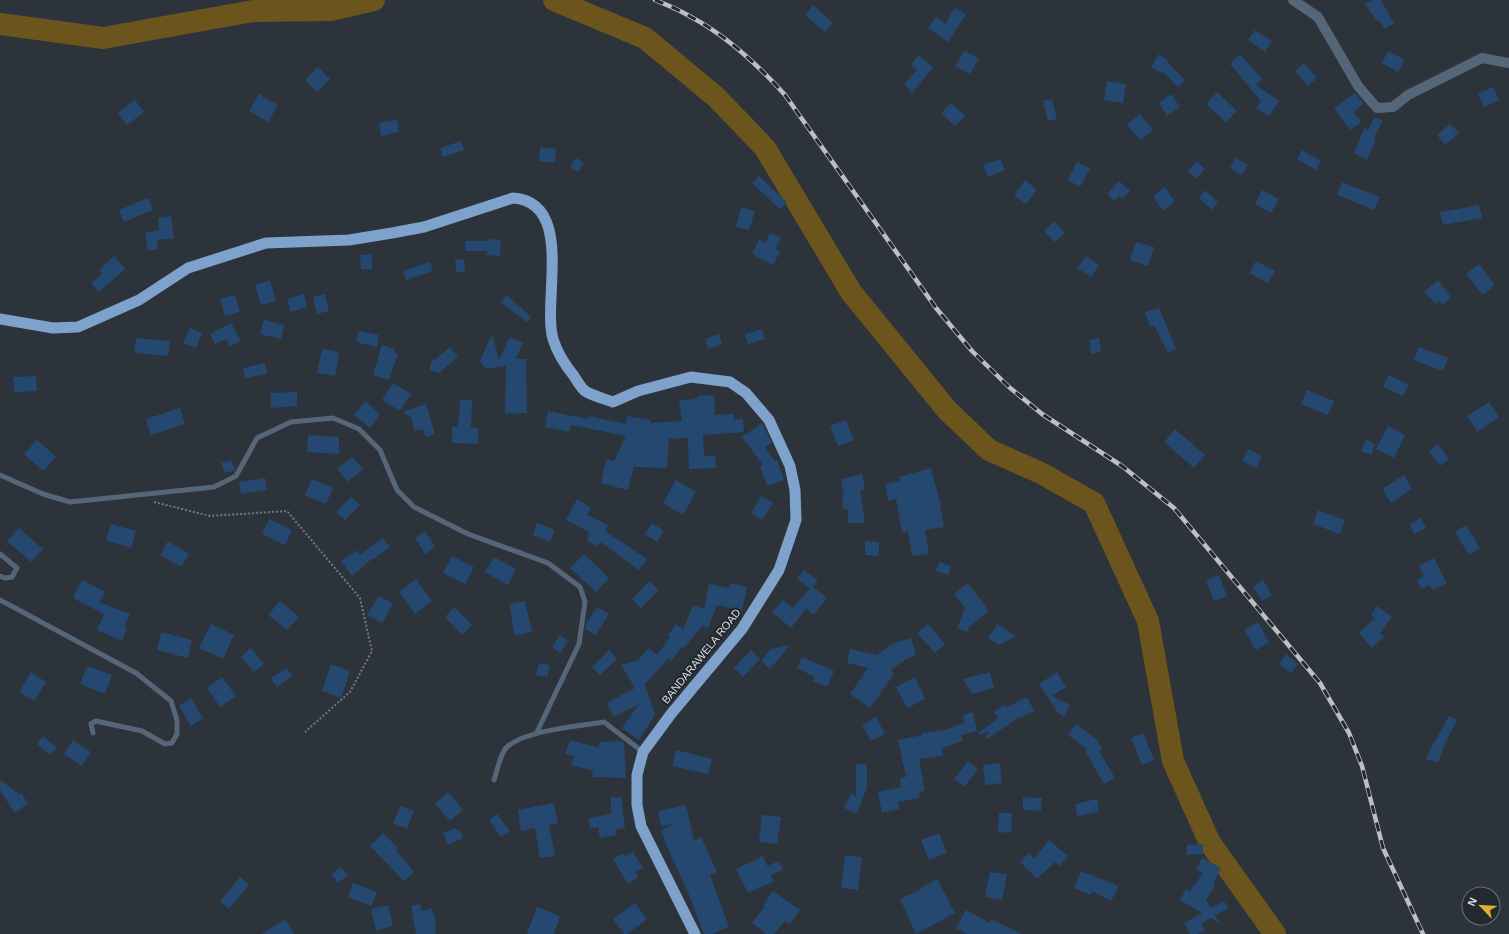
<svg xmlns="http://www.w3.org/2000/svg" width="1509" height="934" font-family="Arial,sans-serif">
<style>
.lines{fill:none;stroke-linecap:round;stroke-linejoin:round}
.river{stroke:#6c551c;stroke-width:22}
.building{fill:#244870}
.path{stroke:#747980;stroke-width:2;stroke-dasharray:2 2;stroke-linecap:butt}
.service{stroke:#566679;stroke-width:5}
.tertiary{stroke:#566679;stroke-width:10}
.trunk{stroke:#7ea2cc;stroke-width:11}
.rail-casing{stroke:#bcc0c6;stroke-width:4.5}
.rail{stroke:#232930;stroke-width:3;stroke-dasharray:9;stroke-linecap:butt}
.labels{text-anchor:middle;stroke-width:4;stroke-linejoin:round;paint-order:stroke}
.street-label{font-size:11px;fill:#dadee3;stroke:#232930}
</style>
<rect width="100%" height="100%" fill="#2d333a"/>
<g class="lines">
<path class="river" d="M554 0 645 38 716 97 765 148 851 292 947 410 989 450 1041 473 1094 503 1148 621 1173 761 1210 843 1275 934
M0 24 103 38 253 11 331 10 374 0"/>
</g>
<path class="building" d="M1372 0H1381L1394 23 1385 29 1379 20 1377 21 1365 4Z
M813 5 833 23 825 32 805 15Z
M954 8 966 14 948 42 928 28 936 17 946 24Z
M1255 30 1272 41 1265 52 1248 40Z
M964 51 979 58 970 74 955 66Z
M1388 51 1405 60 1398 72 1382 63Z
M1159 54 1169 61 1168 63 1185 80 1178 87 1162 71 1161 73 1151 67Z
M1240 54 1262 79 1256 85 1279 101 1269 116 1256 108 1261 101 1230 64Z
M918 55 933 67 912 93 904 84 917 70 911 65Z
M1304 63 1317 78 1308 86 1295 71Z
M318 67 330 79 317 92 305 80Z
M1107 81 1126 84 1123 103 1104 100Z
M1493 87 1499 100 1484 107 1478 94Z
M1217 92 1237 111 1226 122 1206 104Z
M1355 93 1364 103 1354 112 1361 122 1350 130 1334 108Z
M259 94 278 105 268 122 249 111Z
M1171 94 1180 107 1167 116 1159 103Z
M1052 99 1057 119 1048 121 1043 101Z
M135 100 144 112 127 125 118 113Z
M951 103 965 116 955 126 941 113Z
M1140 114 1153 130 1141 140 1127 125Z
M1375 117 1383 121 1373 139 1376 140 1367 160 1354 153 1365 127 1367 131Z
M397 120 399 132 381 136 379 123Z
M1450 124 1459 133 1445 145 1437 135Z
M461 141 464 150 443 157 440 148Z
M540 147 556 149 555 163 539 161Z
M1302 150 1321 161 1316 170 1297 159Z
M576 158 584 163 578 172 570 167Z
M1236 158 1248 165 1242 175 1230 168Z
M1000 159 1005 170 988 177 983 165Z
M1197 161 1205 169 1196 179 1188 171Z
M1077 162 1090 169 1080 187 1068 180Z
M759 176 787 202 780 209 752 183Z
M1025 180 1037 190 1026 204 1014 195Z
M1119 181 1130 191 1122 199 1119 196 1114 201 1107 194Z
M1342 182 1380 197 1374 210 1337 195Z
M1165 187 1175 202 1163 211 1153 196Z
M1205 190 1218 202 1212 210 1199 198Z
M1262 190 1279 199 1271 213 1255 204Z
M148 198 153 210 124 222 119 210Z
M1479 205 1482 218 1443 225 1440 212Z
M741 207 755 211 749 230 736 227Z
M171 216 174 238 157 240 158 249 148 251 145 233 159 230 158 218Z
M1054 221 1065 233 1055 242 1044 231Z
M770 233 781 238 775 249 780 251 773 265 752 254 759 240 765 243Z
M488 239 501 240 500 256 486 255 487 251H465V241H487Z
M1136 242 1154 247 1148 266 1130 260Z
M372 254V269H361L360 255Z
M114 256 125 269 99 292 91 283 102 274 99 270Z
M1086 256 1099 265 1091 277 1077 268Z
M455 259 464 260 465 272H456Z
M1256 261 1275 271 1268 283 1249 273Z
M430 262 433 271 406 280 403 271Z
M1479 264 1495 285 1483 295 1466 274Z
M270 280 276 301 261 305 255 285Z
M1438 280 1451 297 1443 305 1439 301 1436 304 1424 292Z
M304 294 307 307 291 312 287 299Z
M325 294 329 311 317 314 313 297Z
M235 295 240 312 225 316 220 299Z
M507 295 531 317 527 322 500 302Z
M1159 308 1176 349 1168 353 1154 325 1150 326 1145 312Z
M264 320 284 325 281 339 260 334Z
M231 323 241 341 230 346 226 339 215 344 210 334Z
M190 328 202 333 196 348 183 343Z
M762 329 765 339 748 344 745 334Z
M358 331 379 335 377 347 356 342Z
M492 334 499 360 510 337 523 343 516 359H526L527 413 505 414 506 366 486 369 480 361Z
M719 334 722 344 708 349 705 339Z
M136 338 170 341 168 356 134 353Z
M1099 338 1101 352 1091 354 1089 340Z
M382 345 395 349 394 352 398 354 389 380 373 375Z
M450 347 458 357 439 373 429 370 432 360H435Z
M1419 347 1448 358 1443 371 1414 360Z
M322 349 339 352 335 376 317 373Z
M265 363 267 374 245 378 243 368Z
M1389 375 1409 385 1403 396 1383 387Z
M36 376 37 391 14 392 13 377Z
M393 383 411 394 400 411 382 400Z
M1307 390 1334 401 1328 415 1301 404Z
M297 392V406L271 408 270 393Z
M714 395 715 415 734 414V420L743 419 744 432 703 435 704 456 715 455 716 468 689 469 688 438 669 439 667 468 634 467 628 490 601 483 606 459 614 461 626 436 571 425 569 432 545 427 548 411 588 419 589 416 626 424 627 416 650 420V423L682 421 679 401 698 398V396Z
M460 400H472L471 428H478V444L452 443V427H458Z
M365 401 380 414 370 428 354 415Z
M1489 402 1499 417 1477 432 1467 416Z
M426 404 435 434 426 437 423 429 415 431 411 417 402 412Z
M180 408 185 424 151 435 146 419Z
M846 420 854 440 838 446 830 426Z
M762 423 772 443 765 447 775 461 777 460 784 480 767 486 760 466 763 465 742 437Z
M1388 426 1405 435 1394 458 1376 449Z
M1175 429 1205 455 1194 468 1164 442Z
M308 435 339 437V454L307 452Z
M37 440 56 457 43 471 24 454Z
M1366 440 1375 444 1371 455 1361 451Z
M1438 444 1449 459 1440 466 1429 451Z
M1248 449 1262 456 1256 468 1242 461Z
M352 457 363 469 348 482 337 469Z
M231 460 235 470 225 473 221 463Z
M931 468 940 503 944 527 925 530 929 554 912 556 908 531 902 532 896 499 888 501 885 484 900 481 899 477Z
M862 474 865 490 860 491 865 523H848V509H843L842 498H844L841 479Z
M1404 475 1412 489 1391 503 1384 492V488Z
M265 478 267 490 241 494 239 482Z
M312 479 333 488 326 504 305 495Z
M676 480 696 492 683 515 663 503Z
M761 496 773 503 762 520 751 513Z
M351 497 360 505 345 520 336 512Z
M577 499 591 507 587 515 608 525 605 531 647 559 639 570 600 542 598 546 587 541 589 532 566 520Z
M1318 510 1345 520 1340 534 1313 524Z
M1421 518 1426 528 1414 534 1410 524Z
M269 519 292 530 285 545 262 534Z
M537 523 555 530 550 542 533 535Z
M652 523 664 531 657 542 645 534Z
M111 524 136 531 131 548 106 540Z
M1466 525 1480 548 1469 555 1455 532Z
M19 528 43 549 31 562 7 541Z
M425 531 435 547 425 554 415 538Z
M383 538 390 547 374 559 373 558 352 576 341 561 358 550 360 555Z
M168 541 189 554 181 567 160 555Z
M865 541 879 542V556L865 555Z
M584 554 609 578 596 592 570 568Z
M452 556 474 567 465 584 443 573Z
M494 557 516 569 508 585 485 572Z
M1434 558 1447 583 1432 590 1429 585 1422 589 1417 580 1424 576 1419 566Z
M939 562 951 566 948 575 936 571Z
M804 570 818 581 813 587 827 598 814 615 806 609 791 628 772 612 783 600 793 608 810 588 797 579Z
M1219 575 1227 596 1214 601 1206 580Z
M416 579 432 601 415 614 399 592Z
M82 580 105 592 99 602 130 614 124 627 127 628 122 641 97 630 104 614 73 598Z
M1263 580 1272 595 1262 601 1253 587Z
M649 581 659 590 641 608 632 599Z
M730 583 747 587 742 610 717 605 708 628 702 626 684 648 682 647 671 661 668 659 645 684 655 715 639 740 622 728 639 704 614 717 607 703 635 688 621 665 638 660 649 648 657 655 670 637 668 635 676 624 683 630 693 605 704 609 709 584 729 588Z
M968 583 989 611 969 627 967 632 957 628 965 608 954 594Z
M379 596 393 604 382 623 367 615Z
M280 601 299 617 287 630 268 615Z
M525 601 532 632 515 636 509 604Z
M1377 606 1392 617 1380 633 1384 637 1372 648 1359 633 1375 618 1371 615Z
M454 607 472 625 462 635 445 617Z
M597 607 609 614 596 635 585 629 586 624Z
M1258 622 1269 642 1256 650 1244 630Z
M211 624 234 635 223 659 199 648Z
M928 624 945 644 935 653 917 633Z
M997 624 1016 636 999 645 988 638Z
M161 632 192 640 188 658 157 650Z
M560 635 568 641 560 653 552 647Z
M911 638 916 655 906 659 891 670 894 674 870 708 850 694 868 668 847 663 850 649 877 655 892 644Z
M790 645 770 669 761 661 771 649Z
M251 648 264 664 254 672 241 657Z
M609 650 617 659 600 675 592 667Z
M751 650 760 659 743 677 734 668Z
M1286 654 1298 664 1291 673 1279 664Z
M802 657 834 671 827 687 813 681 815 677 797 668Z
M539 663 550 665 547 677 536 675Z
M331 664 350 671 341 698 322 691Z
M87 666 112 675 105 694 80 684Z
M287 668 292 676 277 687 271 678Z
M31 672 46 682 34 701 19 692Z
M990 672 994 688 972 694 963 679Z
M1057 672 1066 687 1052 696 1070 705 1064 716 1058 713 1039 684Z
M222 677 236 696 220 707 207 688Z
M915 677 925 699 907 708 896 687Z
M1027 697 1034 711 1020 718 1019 717 987 739 985 737 990 731 979 735 978 733 998 718 994 712 1003 706 1007 707Z
M191 698 203 718 191 726 179 706Z
M973 712 977 731 961 735 963 741 942 748 943 756 919 759 925 791 919 792 920 798 898 802 899 809 882 813 878 792 901 787 900 778 906 777 898 740 922 735V733L945 730 964 723 963 715Z
M1449 716 1457 720 1445 743 1438 763 1426 759 1433 743H1434Z
M876 717 885 734 871 741 862 725Z
M1076 724 1096 739 1103 749 1099 751 1115 778 1104 784 1085 751 1087 749 1068 735Z
M1143 733 1154 760 1142 765 1131 738Z
M43 736 57 748 50 755 37 744Z
M73 740 91 752 82 766 64 754Z
M570 740 599 748V742L623 741 624 743 626 778 592 777 593 771 571 765 574 756 565 754Z
M676 750 712 759 708 774 672 766Z
M968 761 978 769 964 787 954 779Z
M1000 763 1002 783 985 785 983 765Z
M856 764H867V788L856 815 855 813 844 808 851 794 856 796Z
M0 780 19 794 21 793 28 803 15 813 0 791Z
M448 792 463 810 450 821 435 804Z
M611 797H621L625 828 615 830 616 835 600 838 598 827 590 828 588 818 611 814Z
M1023 797 1042 798 1041 811 1023 810Z
M1097 799 1099 812 1077 816 1075 804Z
M554 803 558 824 549 825 555 856 540 858 535 828 521 831 518 810Z
M686 805 694 841 701 837 717 872 710 875 729 927 712 934H704L687 890 665 842 662 830 672 824 661 826 658 811Z
M401 806 414 811 407 829 393 823Z
M999 813H1012L1011 833 998 832Z
M497 814 510 831 501 837 489 820Z
M762 815 781 817 777 844 759 842Z
M454 828 460 831 463 838 448 845 443 833Z
M383 833 398 848 396 850 414 872 404 881 370 846Z
M939 833 947 853 929 860 921 840Z
M1049 840 1068 856 1060 866 1055 862 1037 879 1020 862 1029 853 1034 858Z
M1203 844V854L1187 855V845Z
M633 852 643 868 635 872 638 878 628 884 613 859 621 854 626 856Z
M845 855 862 857 858 890 841 888Z
M763 856 767 866 779 861 783 870 771 875 774 881 748 893 736 869Z
M1202 858 1221 868 1213 884 1215 886 1206 900 1211 908 1224 901 1228 908 1215 916 1221 924 1211 918 1201 924 1205 930 1198 934H1190L1184 923 1202 913 1180 900 1186 889 1190 891 1203 873 1196 869Z
M341 867 348 875 338 883 331 874Z
M1081 871 1119 886 1111 901 1092 891 1091 895 1074 888Z
M990 872 1007 874 1002 900 985 897Z
M240 877 249 885 229 909 220 901Z
M937 879 955 913 916 934 900 899 920 890 919 889Z
M353 883 377 892 371 906 348 897Z
M773 891 800 910 790 924 785 921 774 934H766L752 923 765 906 763 905Z
M635 903 647 919 627 934H624L613 919Z
M420 904 422 911 432 908 436 921 435 934H416L411 906Z
M388 905 393 926 376 931 371 909Z
M537 907 560 916 554 934H527Z
M966 910 990 923 991 919 1022 934H968L956 928Z
M285 919 294 934H262Z"/>
<g class="lines">
<path class="path" d="M154 502 210 516 287 511 360 598 372 651 350 692 305 732"/>
<path class="service" d="M0 475 43 494 70 502 214 487 236 476 257 438 291 422 333 418 359 429 380 450 397 490 414 507 468 534 548 563 580 587 585 602 579 644 536 734
M0 554 17 568 12 577 5 578 0 576
M0 600 136 673 171 701 177 720V734L172 743 165 744 142 731 96 721 91 724 93 733
M494 780C497 771 500 755 506 748 524 730 579 726 604 722L643 752"/>
<path class="tertiary" d="M1293 0 1318 17 1358 86 1377 108 1393 107 1408 95 1482 58 1509 63"/>
<path class="trunk" d="M0 319 53 328 78 327 139 300 188 268 266 243 349 240 392 233 424 227 513 198C575 202 542 301 553 339 557 352 565 365 574 376 577 381 581 388 585 391 593 396 605 399 613 402L638 391 691 377 730 382 746 393 769 420 790 466 795 490 796 520 779 570 742 629 671 714 643 752 637 775V805L641 826 695 934"/>
<defs>
<path id="rail" d="M655 0C667 5 680 10 691 17 727 36 758 65 785 95L936 308 972 351 1009 387 1042 414 1122 466 1174 508 1320 683 1349 733 1362 766 1383 848 1423 934"/>
</defs>
<use href="#rail" class="rail-casing"/>
<use href="#rail" class="rail"/>
</g>
<g class="labels">
<g class="street-label">
<text transform="translate(701 656) rotate(-51)" y="4">BANDARAWELA ROAD</text>
</g>
</g>
<g transform="translate(1481 906) rotate(295)"><circle r="19" fill="#232930" stroke="#6c7178"/>
<path d="M0-3L7 15L0 10L-7 15Z" fill="#e0b034"/>
<text y="-6" font-size="11" font-weight="bold" text-anchor="middle" fill="#dadee3">N</text>
</g>
</svg>
